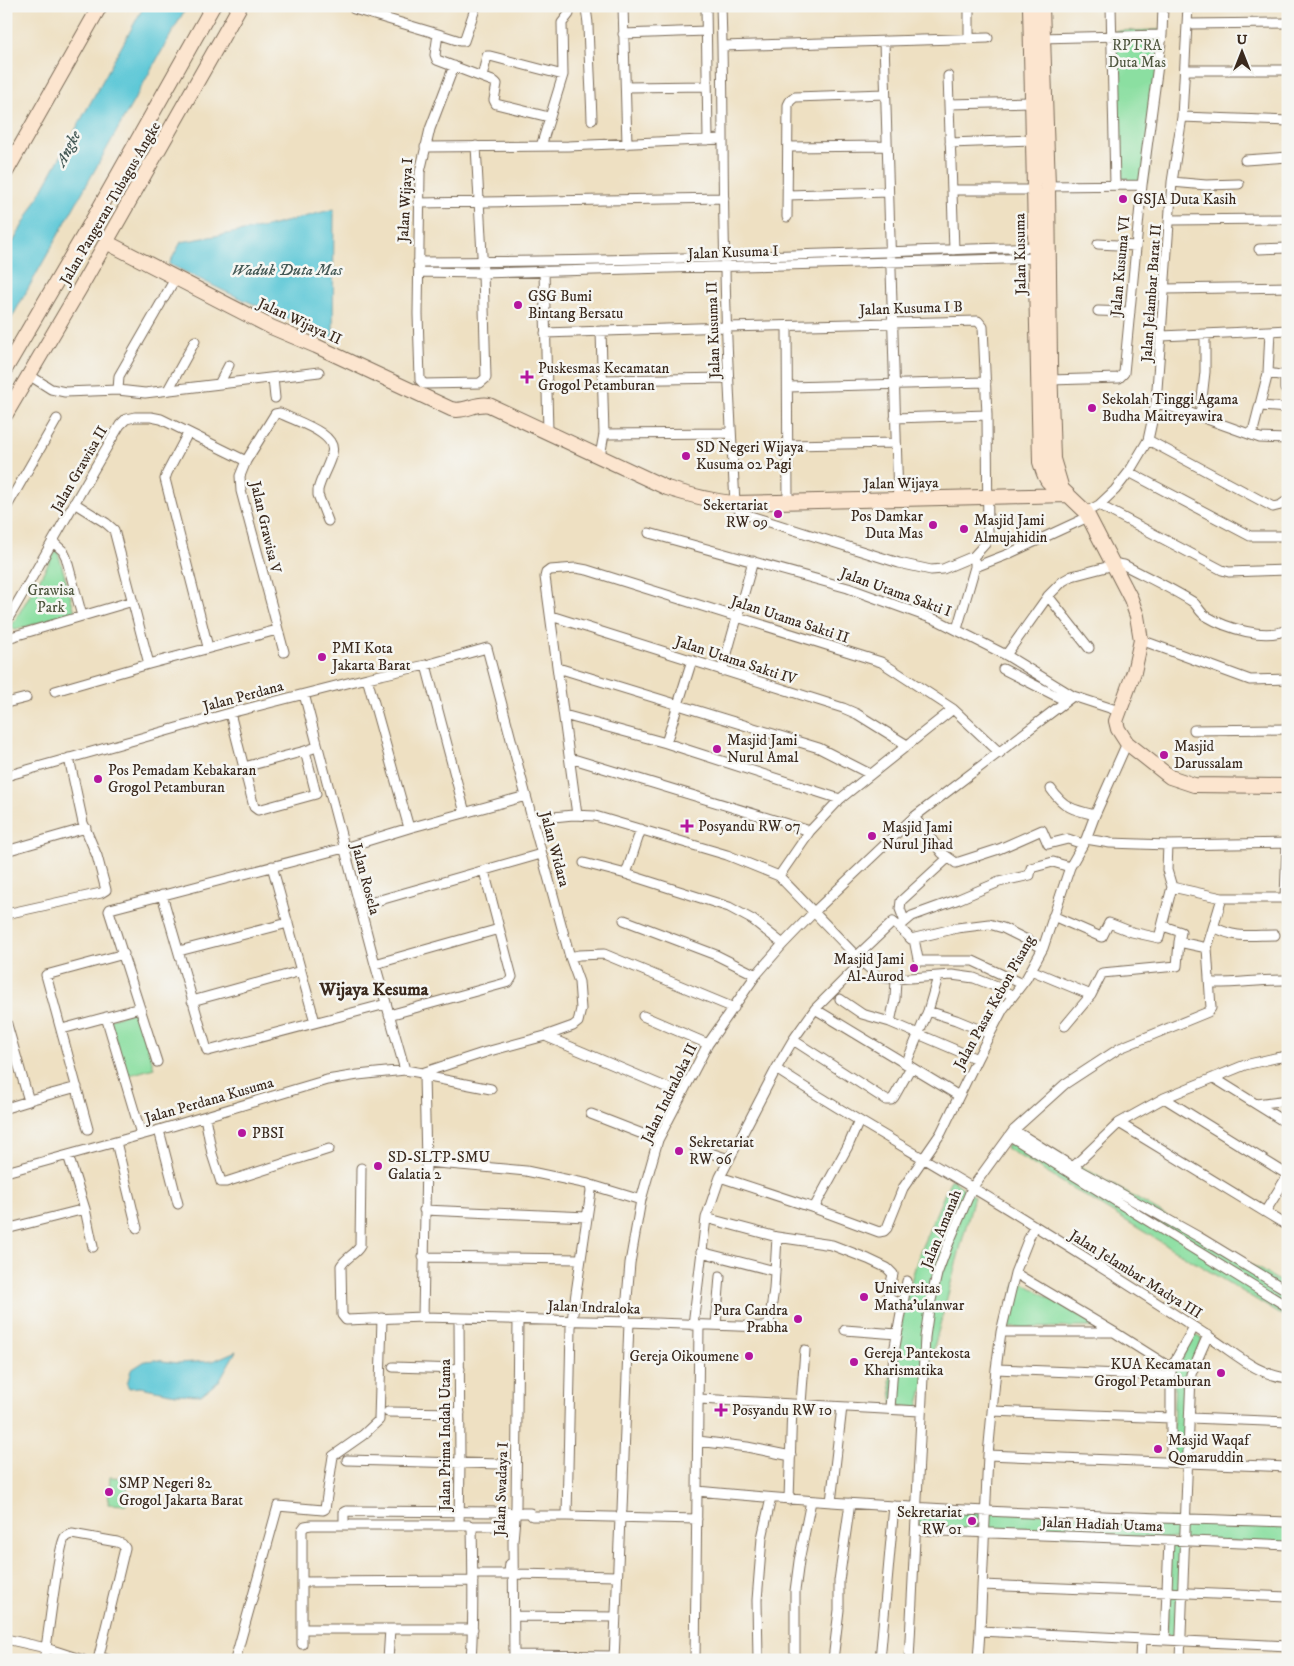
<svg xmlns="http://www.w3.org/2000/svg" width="1294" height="1666" font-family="'IM FELL DW Pica',serif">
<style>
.green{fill:#8bdfa1;stroke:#638460}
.water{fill:#5dc8d7;stroke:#4c797a}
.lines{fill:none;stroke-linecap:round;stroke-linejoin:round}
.street-casing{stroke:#7a6a57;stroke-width:11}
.secondary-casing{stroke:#7a6a57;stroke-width:16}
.street{stroke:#fff;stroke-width:9}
.secondary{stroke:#fce5cf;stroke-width:14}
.poi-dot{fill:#b5179e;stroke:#f6f6f2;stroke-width:2}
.labels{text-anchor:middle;stroke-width:5;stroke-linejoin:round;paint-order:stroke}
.park-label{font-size:15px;fill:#4f573f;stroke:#f6f6f2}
.poi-label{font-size:15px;fill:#3b2a1e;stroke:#f6f6f2;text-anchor:start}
.street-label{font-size:15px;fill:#3b2a1e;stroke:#f6f6f2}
.water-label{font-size:16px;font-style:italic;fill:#455956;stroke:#f6f6f2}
.quarter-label{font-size:18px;font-weight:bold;fill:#3b2a1e;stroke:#f6f6f2}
</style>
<rect width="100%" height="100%" fill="#f6f6f2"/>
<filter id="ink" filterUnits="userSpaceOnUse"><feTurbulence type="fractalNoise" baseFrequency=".02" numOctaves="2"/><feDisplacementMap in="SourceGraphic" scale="10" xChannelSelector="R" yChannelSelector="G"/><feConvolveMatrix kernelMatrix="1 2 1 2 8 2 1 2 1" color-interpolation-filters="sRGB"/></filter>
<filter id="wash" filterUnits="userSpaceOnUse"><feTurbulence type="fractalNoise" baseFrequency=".0096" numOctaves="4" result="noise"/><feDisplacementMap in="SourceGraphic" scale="20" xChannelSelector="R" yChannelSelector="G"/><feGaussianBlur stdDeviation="1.12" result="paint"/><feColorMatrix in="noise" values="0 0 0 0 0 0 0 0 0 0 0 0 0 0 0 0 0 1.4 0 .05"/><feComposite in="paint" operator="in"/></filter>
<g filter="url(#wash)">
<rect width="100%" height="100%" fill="#eee0c2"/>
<path class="green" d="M1161 30 1148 182 1119 183 1115 31Z
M57 549 75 612 15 630 11 627Z
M137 1011 154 1068 126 1076 110 1019Z
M1016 1129 1288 1286V1319L1006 1148Z
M951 1179 974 1196 918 1408 893 1405 890 1380 909 1288 920 1251Z
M1017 1279 1099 1327 1005 1328Z
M1195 1335 1202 1339 1189 1373 1186 1460 1172 1459 1175 1372Z
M110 1477 128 1478 126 1505 108 1504Z
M919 1509 1288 1523V1544L919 1528Z
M1170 1542 1183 1543 1179 1638 1167 1635Z"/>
<path class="water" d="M144 6H187L6 328V255Z
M334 209 333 339 224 291 169 264 181 242 266 227Z
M236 1351 219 1381 201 1395 176 1394 140 1387 129 1388 127 1384 131 1370 145 1361 156 1360 177 1363 213 1361Z"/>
</g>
<g filter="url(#ink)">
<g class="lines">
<defs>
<path id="street" d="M352 6 354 9 438 34 435 55 437 60 495 82 497 84 494 100 496 104 549 117
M586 6C586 13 588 19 588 25 589 57 591 88 592 120
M623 6 627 144
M706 6 708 140
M969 6V38
M1111 6 1115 185
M1188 24 1288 23
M438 34 460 41H464L475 9
M623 34 706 31
M1040 38 1162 35
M884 41 898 499
M723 46 988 38
M454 66 430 129 420 172 418 314 420 380 424 384 480 383 486 378 483 273 476 146
M1185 70H1288
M948 76 954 250
M482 77 487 56H490L563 75
M626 87 707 86
M949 104 1032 102
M1182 117 1288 121
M542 143 563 75 562 23 569 14V6
M950 143 1034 140
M425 147 568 146 723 139
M788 147 886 146
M1245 160 1288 157
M1172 182 1206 185 1239 184
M1048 186 1142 185
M952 190H1035
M788 195 888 192
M418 203 724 198
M787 217 788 105 790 101 795 97 885 94
M1170 220 1288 219
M1098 244 1136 246
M1259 249 1288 248
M418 262C626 262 833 253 1041 247
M544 271 548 432
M419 272 483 273 1041 258
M1164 289 1288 287
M164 298 175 279
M1098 311 1130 312
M787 326 788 502
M545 333 727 327 978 321 983 327 987 415 988 538 985 544 974 556 943 569 931 570 899 563 741 513 735 503C731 425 726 346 725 268 722 181 724 93 721 6
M1162 336 1288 330
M1268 373 1285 376V389H1288
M29 375 51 389 65 392 118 390 145 393 319 372
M273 378 275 398
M602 380 729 378
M1050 380 1119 378 1124 373 1142 185 1162 35 1163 6
M219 384 229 365
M788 387 986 382
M118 390 119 376 161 303
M168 390 195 341
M1156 403 1182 410 1260 438 1288 439
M1260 406 1288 408
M1200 416 1205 372V335
M895 418 987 415
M188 433 167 473 165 479 208 647
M604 434 731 433
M1252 435 1268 373 1270 331
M1148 440 1273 507 1281 505 1288 500
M789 445 896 443
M600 456 604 434 601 331
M1129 472 1250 536H1288
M74 503 106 523 114 530 149 664
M1099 505 1115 490 1129 472 1148 440 1156 403 1172 182 1182 117 1188 6
M6 508 57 419
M1086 512 1099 505 1222 570 1229 572 1288 570
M649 533 848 588 939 621 1006 655 1073 696 1119 711
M53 542 63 551 66 557 82 616
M975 567 1006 555 1088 517
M1048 596 1089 648
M551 616 843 708 857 714 907 745
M6 622C45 556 81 490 120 425L126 419 135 417H151L161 419 246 461
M957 629 975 567V562
M6 637H11L133 601
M1141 640 1250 680 1288 679
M284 652 241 491 240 476 246 461 275 414 280 413C294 421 338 433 332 453 329 466 321 477 318 490V495L328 521
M1006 655 1048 596 1063 581 1072 576 1118 564 1124 565C1147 577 1171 588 1193 602 1198 606 1200 613 1206 616 1226 628 1266 641 1288 629
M426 665 465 813
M558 668 819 748 870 774
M1003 669 1066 701
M722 671 753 561
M367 678 409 828
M55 691 149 664 277 630
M304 694 375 964 405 1070
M6 703 26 698
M230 713 254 807 258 810 316 794 305 751 317 747
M564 715 666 743 840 799
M1194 730 1288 729
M666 743 692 660
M570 758 810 831
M244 767 305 751
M6 776 230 713 367 678 426 665 487 648 526 796 570 957 579 982 581 1009 578 1022 573 1026 545 1036 486 1052 422 1073 405 1070 358 1075 327 1080 159 1130 6 1172
M1051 789C1064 808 1074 810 1095 815
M577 815 545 577 546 573 550 570 576 568 587 570 881 662 953 709 1000 753
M914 817 942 853 956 863 999 849 1042 830 1048 844 1068 839 1083 844
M534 819 573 815 595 816 727 855 779 876 862 962 879 977 896 979 952 975 974 978 997 987 1013 996
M1086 839 1110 843 1168 845 1288 843
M1287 843 1285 898 1288 907
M6 851 86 828
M584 863 626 874 729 907 753 920 783 944
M272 866 315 1022
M626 874 641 829
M779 876 810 831 840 799 953 709
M1172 887 1222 898H1288
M162 895 207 1050 208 1051 386 1004
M359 906 541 854
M6 914 101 893 106 890 97 856 83 823 69 758
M1053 916 1101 937H1102L1109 923 1132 932 1159 938 1172 887 1167 870 1168 845
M624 920 716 955 756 975
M905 922 900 909 901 901 948 858
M1163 926 1181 932 1179 942 1207 948
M899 927 911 939 957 928 989 924 1003 928 1043 948
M1214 927C1236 939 1251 935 1275 935
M914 939 918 959 920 961H973L1022 984
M179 951 288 923
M857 956 893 922 899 927 912 916 959 899 999 882 1030 875 1031 868 1053 862 1070 867
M570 957 579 955 604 954 734 1008
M375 964 499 929
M1031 970 1091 995
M1210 983C1237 984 1261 979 1288 980
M840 999 862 1014 890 1022 977 1059
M192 1001 301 971
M815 1009 959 1096
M928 1011 956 1020 990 1034
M389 1015 509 982 512 977 484 871
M643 1016 708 1044
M106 1017 141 1134
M6 1021 29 1101 6 1108
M890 1022 895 999 896 979
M1065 1026 1091 995 1102 973 1177 966 1179 942
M62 1029 140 1008
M545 1036 682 1094
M793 1040 886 1100H891L894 1097 911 1067
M157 1062 109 911 110 909 344 848 409 828 526 796
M906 1064 928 1011 938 977
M776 1069C860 1124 950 1172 1035 1226 1093 1262 1151 1299 1208 1336 1234 1352 1256 1375 1288 1378
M422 1073 424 1076 426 1162 423 1317
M424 1076 491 1089
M1214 1078 1288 1124
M1164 1098 1288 1175
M33 1099 77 1087
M1256 1104 1288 1100
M591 1114 658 1140
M205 1117 212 1154 221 1182H226L329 1149
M1119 1123 1288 1226
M88 1129 46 975 124 954
M159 1130 178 1204
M1014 1130 1073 1167 1199 1237 1288 1291
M1010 1136 1288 1307
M116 1142 137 1228
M695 1148 729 1159
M68 1155 85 1209 93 1247
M426 1162 526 1171 588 1184 641 1200
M1073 1167 1119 1123 1164 1098 1245 1065 1275 1058 1288 1056
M361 1168 360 1246C356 1254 346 1257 341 1266L342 1315 346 1320 423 1317 629 1322 764 1327 769 1324 774 1289 777 1237
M720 1177 814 1208 879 1232 884 1231 887 1228 903 1188 941 1133 977 1059 1003 1009 1026 979 1043 948 1070 867 1086 839 1095 815 1127 743
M814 1208 848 1146 859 1121
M424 1210 587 1217
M1265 1212 1288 1175
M706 1218 777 1237 832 1245 868 1259 887 1268 893 1274 888 1296 891 1300 903 1304
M6 1229 85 1209
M701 1252 775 1271
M423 1257 580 1259
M1015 1273 1114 1332 1171 1368
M625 1322 630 1263 641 1200 658 1140 708 1044 756 975 783 944 814 912 914 817 1073 696
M693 1325 706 1218 720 1177 776 1069 793 1040 815 1009 862 962
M716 1325 720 1276
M845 1330 897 1334
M1001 1332H1113
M393 1367 460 1369
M996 1369 1170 1376
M699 1399 920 1411
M801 1404 805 1350
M890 1409 894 1352 907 1281
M992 1411 1171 1418
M388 1412 460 1413
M1190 1418 1288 1422
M698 1441 747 1447 791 1456
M988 1455 1288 1467
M347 1460 501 1464
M1171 1461V1368L1194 1327
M697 1491C893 1510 1091 1516 1288 1522
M789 1500 792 1404
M831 1502 842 1407
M515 1513H530L532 1516H567L697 1519
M567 1516 571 1327 591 1191 590 1185
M344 1524V1512L346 1511 508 1512 509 1526
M459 1525 460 1462 459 1319
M472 1526H509V1531
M916 1530 1288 1545
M473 1574H507L509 1572 510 1564
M514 1574 617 1576
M303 1582 473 1581
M982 1585 1288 1597
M514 1616 615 1617
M303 1629H473
M980 1631 1288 1646
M6 1639 46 1648 83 1660
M1165 1639 1169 1541
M302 1644V1530L305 1526 311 1525H469L472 1528C473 1572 474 1616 471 1660
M514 1655 614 1656
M99 1656 109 1660
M44 1660C48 1641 58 1546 65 1537 68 1535 69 1535 72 1534L117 1542 122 1544 125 1548 98 1660
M235 1660 278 1506 323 1510 325 1509 333 1456 363 1435 379 1420 382 1318
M388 1660 390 1629
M514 1660 513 1541 516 1506 518 1319
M614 1660 620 1518 622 1510 629 1322
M695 1660 699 1325
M758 1660 757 1600 762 1538 771 1498
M795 1660V1591L799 1561 811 1501
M833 1660 839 1610V1581L850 1503
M880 1660 894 1506
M909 1660 925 1337 929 1309 937 1274 947 1247 972 1188 1014 1130 1065 1084 1120 1048 1208 1012 1211 1008 1207 948 1222 898
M978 1660 980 1631 988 1455 996 1369 1001 1332 1015 1273 1034 1225
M1140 1660 1141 1639
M1180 1660 1191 1374 1208 1335"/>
<path id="secondary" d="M1030 6C1034 158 1037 310 1040 462 1045 477 1045 484 1062 489
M1042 6 1048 186 1050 363 1053 459 1062 489 1086 512 1131 599 1137 616 1141 640 1134 672 1116 721 1118 729 1127 743 1170 777 1194 785 1288 786
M6 172 100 6
M106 242 271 327 316 346 451 409C464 413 476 402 489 405L667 488C689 495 711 501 735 503L1068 495
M6 368 96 214 213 6
M6 414 79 290 240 6"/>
</defs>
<use href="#street" class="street-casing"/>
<use href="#secondary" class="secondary-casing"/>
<use href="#street" class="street"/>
<use href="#secondary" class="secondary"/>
</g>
</g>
<g class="poi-dot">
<circle cx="1123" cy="199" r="5"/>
<circle cx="518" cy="305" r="5"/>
<path d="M524.5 369.5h5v5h5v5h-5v5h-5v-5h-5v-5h5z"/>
<circle cx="1092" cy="408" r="5"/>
<circle cx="686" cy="456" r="5"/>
<circle cx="778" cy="514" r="5"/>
<circle cx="933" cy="525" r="5"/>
<circle cx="964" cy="529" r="5"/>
<circle cx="322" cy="657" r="5"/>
<circle cx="717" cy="749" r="5"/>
<circle cx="1164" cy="755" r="5"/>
<circle cx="98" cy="779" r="5"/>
<path d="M684.5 818.5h5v5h5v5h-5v5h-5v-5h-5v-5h5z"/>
<circle cx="872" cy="836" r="5"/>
<circle cx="914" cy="968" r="5"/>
<circle cx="242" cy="1133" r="5"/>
<circle cx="679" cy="1151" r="5"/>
<circle cx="378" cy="1166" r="5"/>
<circle cx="864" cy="1297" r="5"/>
<circle cx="798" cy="1319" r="5"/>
<circle cx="749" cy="1356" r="5"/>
<circle cx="854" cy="1362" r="5"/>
<circle cx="1221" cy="1373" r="5"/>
<path d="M718.5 1402.5h5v5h5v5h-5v5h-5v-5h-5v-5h5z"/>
<circle cx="1158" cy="1449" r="5"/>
<circle cx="109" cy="1492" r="5"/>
<circle cx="972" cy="1521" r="5"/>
</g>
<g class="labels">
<g class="park-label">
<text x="1137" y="50">RPTRA<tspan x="1137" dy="17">Duta Mas</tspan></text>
<text x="51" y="595">Grawisa<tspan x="51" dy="17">Park</tspan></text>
</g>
<g class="poi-label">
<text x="1133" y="204">GSJA Duta Kasih</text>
<text x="528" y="301">GSG Bumi<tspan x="528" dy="17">Bintang Bersatu</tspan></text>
<text x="538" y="373">Puskesmas Kecamatan<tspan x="538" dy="17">Grogol Petamburan</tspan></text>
<text x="1102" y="404">Sekolah Tinggi Agama<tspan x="1102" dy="17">Budha Maitreyawira</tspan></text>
<text x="696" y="452">SD Negeri Wijaya<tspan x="696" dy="17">Kusuma 02 Pagi</tspan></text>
<text x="768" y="510" text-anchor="end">Sekertariat<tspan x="768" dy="17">RW 09</tspan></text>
<text x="923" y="521" text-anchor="end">Pos Damkar<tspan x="923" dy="17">Duta Mas</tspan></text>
<text x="974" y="525">Masjid Jami<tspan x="974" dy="17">Almujahidin</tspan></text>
<text x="332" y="653">PMI Kota<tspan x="332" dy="17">Jakarta Barat</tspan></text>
<text x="727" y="745">Masjid Jami<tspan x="727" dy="17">Nurul Amal</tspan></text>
<text x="1174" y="751">Masjid<tspan x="1174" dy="17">Darussalam</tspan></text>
<text x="108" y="775">Pos Pemadam Kebakaran<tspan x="108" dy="17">Grogol Petamburan</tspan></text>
<text x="698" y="831">Posyandu RW 07</text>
<text x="882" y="832">Masjid Jami<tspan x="882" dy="17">Nurul Jihad</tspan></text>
<text x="904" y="964" text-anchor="end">Masjid Jami<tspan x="904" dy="17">Al-Aurod</tspan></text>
<text x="252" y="1138">PBSI</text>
<text x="689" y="1147">Sekretariat<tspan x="689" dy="17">RW 06</tspan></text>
<text x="388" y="1162">SD-SLTP-SMU<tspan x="388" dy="17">Galatia 2</tspan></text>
<text x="874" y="1293">Universitas<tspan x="874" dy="17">Matha'ulanwar</tspan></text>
<text x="788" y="1315" text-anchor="end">Pura Candra<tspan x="788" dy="17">Prabha</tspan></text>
<text x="864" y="1358">Gereja Pantekosta<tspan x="864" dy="17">Kharismatika</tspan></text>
<text x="739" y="1361" text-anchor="end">Gereja Oikoumene</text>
<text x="1211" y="1369" text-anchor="end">KUA Kecamatan<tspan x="1211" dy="17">Grogol Petamburan</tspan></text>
<text x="732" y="1415">Posyandu RW 10</text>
<text x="1168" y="1445">Masjid Waqaf<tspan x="1168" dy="17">Qomaruddin</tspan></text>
<text x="119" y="1488">SMP Negeri 82<tspan x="119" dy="17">Grogol Jakarta Barat</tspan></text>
<text x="962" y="1517" text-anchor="end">Sekretariat<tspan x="962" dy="17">RW 01</tspan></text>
</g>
<g class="street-label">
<text transform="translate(405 200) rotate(-87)" y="5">Jalan Wijaya I</text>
<text transform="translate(110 203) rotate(-60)" y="5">Jalan Pangeran Tubagus Angke</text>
<text transform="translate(733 252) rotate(-2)" y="5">Jalan Kusuma I</text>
<text transform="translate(1020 254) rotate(-91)" y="5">Jalan Kusuma</text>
<text transform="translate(1120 266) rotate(-85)" y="5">Jalan Kusuma VI</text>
<text transform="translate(1151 293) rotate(-86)" y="5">Jalan Jelambar Barat II</text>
<text transform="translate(911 308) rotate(-2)" y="5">Jalan Kusuma I B</text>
<text transform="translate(300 321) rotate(25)" y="5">Jalan Wijaya II</text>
<text transform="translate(713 330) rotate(-92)" y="5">Jalan Kusuma II</text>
<text transform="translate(79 469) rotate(-60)" y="5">Jalan Grawisa II</text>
<text transform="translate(901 483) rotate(-1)" y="5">Jalan Wijaya</text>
<text transform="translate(266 527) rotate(77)" y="5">Jalan Grawisa V</text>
<text transform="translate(896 592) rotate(20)" y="5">Jalan Utama Sakti I</text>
<text transform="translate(790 619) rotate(18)" y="5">Jalan Utama Sakti II</text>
<text transform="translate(736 660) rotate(18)" y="5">Jalan Utama Sakti IV</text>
<text transform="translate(243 696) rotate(-15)" y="5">Jalan Perdana</text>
<text transform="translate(555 849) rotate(75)" y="5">Jalan Widara</text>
<text transform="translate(366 879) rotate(75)" y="5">Jalan Rosela</text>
<text transform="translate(994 1002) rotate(-61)" y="5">Jalan Pasar Kebon Pisang</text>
<text transform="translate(669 1093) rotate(-64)" y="5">Jalan Indraloka II</text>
<text transform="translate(209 1100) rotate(-16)" y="5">Jalan Perdana Kusuma</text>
<text transform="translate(941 1229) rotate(-68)" y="5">Jalan Amanah</text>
<text transform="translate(1136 1274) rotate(32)" y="5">Jalan Jelambar Madya III</text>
<text transform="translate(594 1307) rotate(2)" y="5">Jalan Indraloka</text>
<text transform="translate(445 1435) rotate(-90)" y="5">Jalan Prima Indah Utama</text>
<text transform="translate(501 1489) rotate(-88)" y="5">Jalan Swadaya I</text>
<text transform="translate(1102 1524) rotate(2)" y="5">Jalan Hadiah Utama</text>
</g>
<g class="water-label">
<text transform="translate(67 148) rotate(-63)" y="6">Angke</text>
<text x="287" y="275">Waduk Duta Mas</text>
</g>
<g class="quarter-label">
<text x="374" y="995">Wijaya Kesuma</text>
</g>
</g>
<rect width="1294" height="1666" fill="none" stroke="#f6f6f2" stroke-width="25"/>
<g transform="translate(1242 52)" stroke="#f6f6f2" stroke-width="4" paint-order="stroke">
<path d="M0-4L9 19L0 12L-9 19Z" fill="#3b2a1e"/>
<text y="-8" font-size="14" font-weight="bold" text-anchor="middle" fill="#3b2a1e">U</text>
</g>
</svg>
